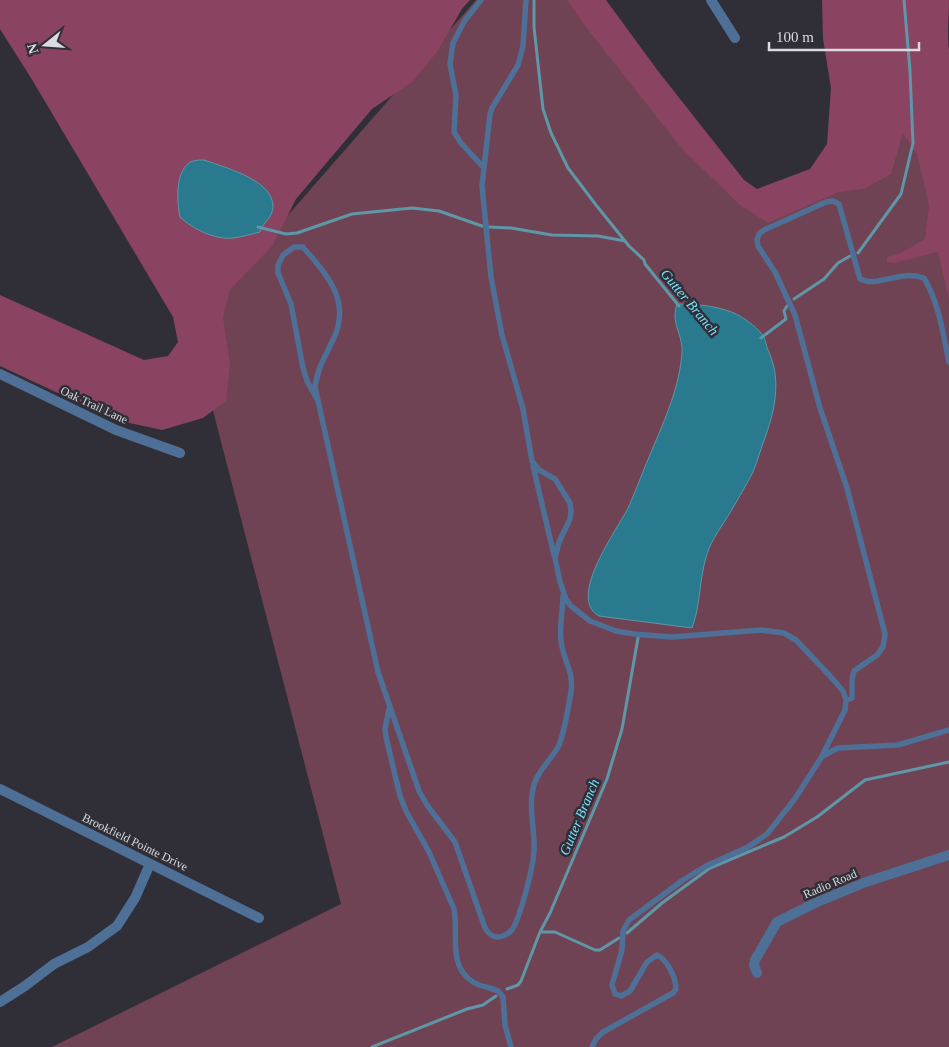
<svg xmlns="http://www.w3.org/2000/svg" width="949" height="1047" font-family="'Times New Roman',serif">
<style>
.green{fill:#6f4353}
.forest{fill:#8a4360}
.water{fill:#297a8e;stroke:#5e97a7}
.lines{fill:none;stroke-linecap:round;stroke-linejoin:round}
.stream{stroke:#5e97a7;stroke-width:3}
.lane{stroke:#4e7097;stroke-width:5.5}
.street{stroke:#4e7097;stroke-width:10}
.labels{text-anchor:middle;stroke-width:5;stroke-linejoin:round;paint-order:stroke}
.street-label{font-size:12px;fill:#dadae0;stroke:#302f38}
.water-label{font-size:14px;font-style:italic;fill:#76e0fd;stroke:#302f38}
</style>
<rect width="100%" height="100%" fill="#302f38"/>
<path class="green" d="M476 0H586L750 208 835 175 846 0 949 169V1047H52L341 904 191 326Z"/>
<path class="forest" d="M0 0H470L462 9 437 52 412 82 372 109 296 199 273 245 230 290 223 317 230 364 226 401 203 418 162 430 116 420 0 366V295L144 360 168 356 178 342 173 317 31 78 0 29Z
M567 0H606L658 71 744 180 757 189 810 169 827 144 831 88 823 39 822 0H949C949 18 947 32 949 50V300L938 252 895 263 887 262V257L901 253 925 239 929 205 917 154 903 133 891 174 864 189 839 192 768 223 740 205 683 150 585 26Z"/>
<path class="water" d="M204 160C224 167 281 182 272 212 270 219 262 224 260 232 251 234 242 237 233 238 215 240 193 229 180 217 177 202 175 173 189 163 193 160 199 160 204 160Z
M677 304C697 304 722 306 740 316 748 321 758 328 763 336 766 340 766 346 768 350 783 382 774 414 762 446 759 455 756 465 752 474 745 487 738 499 731 511 723 525 712 538 707 554 699 578 701 604 692 628L599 616C566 598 618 529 629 506 637 488 644 468 652 450 665 419 680 386 682 352 683 339 675 328 675 315 675 312 676 307 677 304Z"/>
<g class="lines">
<path class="stream" d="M534 0V27L543 109 551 133 568 168 596 205 629 246 644 260 645 264 679 306
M258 227 286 234 297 233 352 214 412 208 439 211 482 226
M489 227 511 228 552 235 598 236 625 241
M858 253 901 194 913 143 910 71 904 0
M794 299 824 279 838 263 850 256
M761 338 786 319 784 311 787 306
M540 932H555L595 950H600L619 938
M627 933 662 903 710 868 784 837 817 817 865 780 949 762
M507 989 518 985 521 981 540 932 550 913 607 779 622 729 638 638
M372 1047 467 1009 483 1005 496 996"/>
<path class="lane" d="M481 0 465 20 453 43 450 64 456 96 454 132 461 143 484 168
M526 0 523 46 518 65 492 108 490 114 482 186 491 277 502 335 523 409 532 461 539 470 555 479 570 503 571 511 570 519 559 542 555 558 560 582 566 599 571 606 590 621 616 631 634 634 672 637 761 630 784 633 796 640 830 676 843 691 846 700 845 710 821 758 794 800 767 834 748 847 706 866 683 880 629 920 623 931 622 950 612 985 615 994 621 996 630 991 647 962 657 955C667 959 676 978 676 989L673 993 603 1032 596 1039 592 1047
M317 399 307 381 303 368 291 304 278 273V265L283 255 294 247H303C327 275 352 301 333 340 325 356 317 370 315 387L378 672 419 791 427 805 455 842 485 928C489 935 494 939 503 936 506 935 510 932 512 930 520 918 534 865 534 850 535 827 527 804 535 782 540 768 551 760 558 747 563 738 569 704 571 692 574 671 563 660 561 641 559 626 563 611 563 596
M533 466 554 555
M846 700 852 698V679L854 671 877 655 883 647 885 634 847 488 820 408 795 315 775 272 758 246 757 240 759 234 764 230 826 202 833 201 839 204 860 279C880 288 899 269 924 278 939 303 943 334 949 362
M389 709 385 729 386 737 400 796 406 811 429 852 454 909C459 933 447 966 473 982 481 987 490 987 498 991L503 997 505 1025 511 1047
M823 756 838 748 898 745 949 730"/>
<path class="street" d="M711 0 735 38
M0 374 116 430 180 453
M0 789 259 918
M757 973 754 965 755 960 777 922 815 903 866 882 949 855
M0 1002 25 986 54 964 88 947 117 926 135 898 150 864"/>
</g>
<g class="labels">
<g class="street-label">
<text transform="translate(94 405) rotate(25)" y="4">Oak Trail Lane</text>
<text transform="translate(135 842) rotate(26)" y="4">Brookfield Pointe Drive</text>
<text transform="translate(830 884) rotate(-23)" y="4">Radio Road</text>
</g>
<g class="water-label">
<text transform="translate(690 302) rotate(50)" y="5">Gutter Branch</text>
<text transform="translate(579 817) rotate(-67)" y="5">Gutter Branch</text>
</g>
</g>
<g transform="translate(45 45) rotate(253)" stroke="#302f38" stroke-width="4" paint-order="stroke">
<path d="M0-4L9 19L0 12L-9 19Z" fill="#dadae0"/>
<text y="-8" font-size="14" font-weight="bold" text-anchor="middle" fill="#dadae0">N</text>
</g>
<path d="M769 42v8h150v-8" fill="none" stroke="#dadae0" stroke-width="2.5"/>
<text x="776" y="42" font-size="15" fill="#dadae0" stroke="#302f38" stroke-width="4" paint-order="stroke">100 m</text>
</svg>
